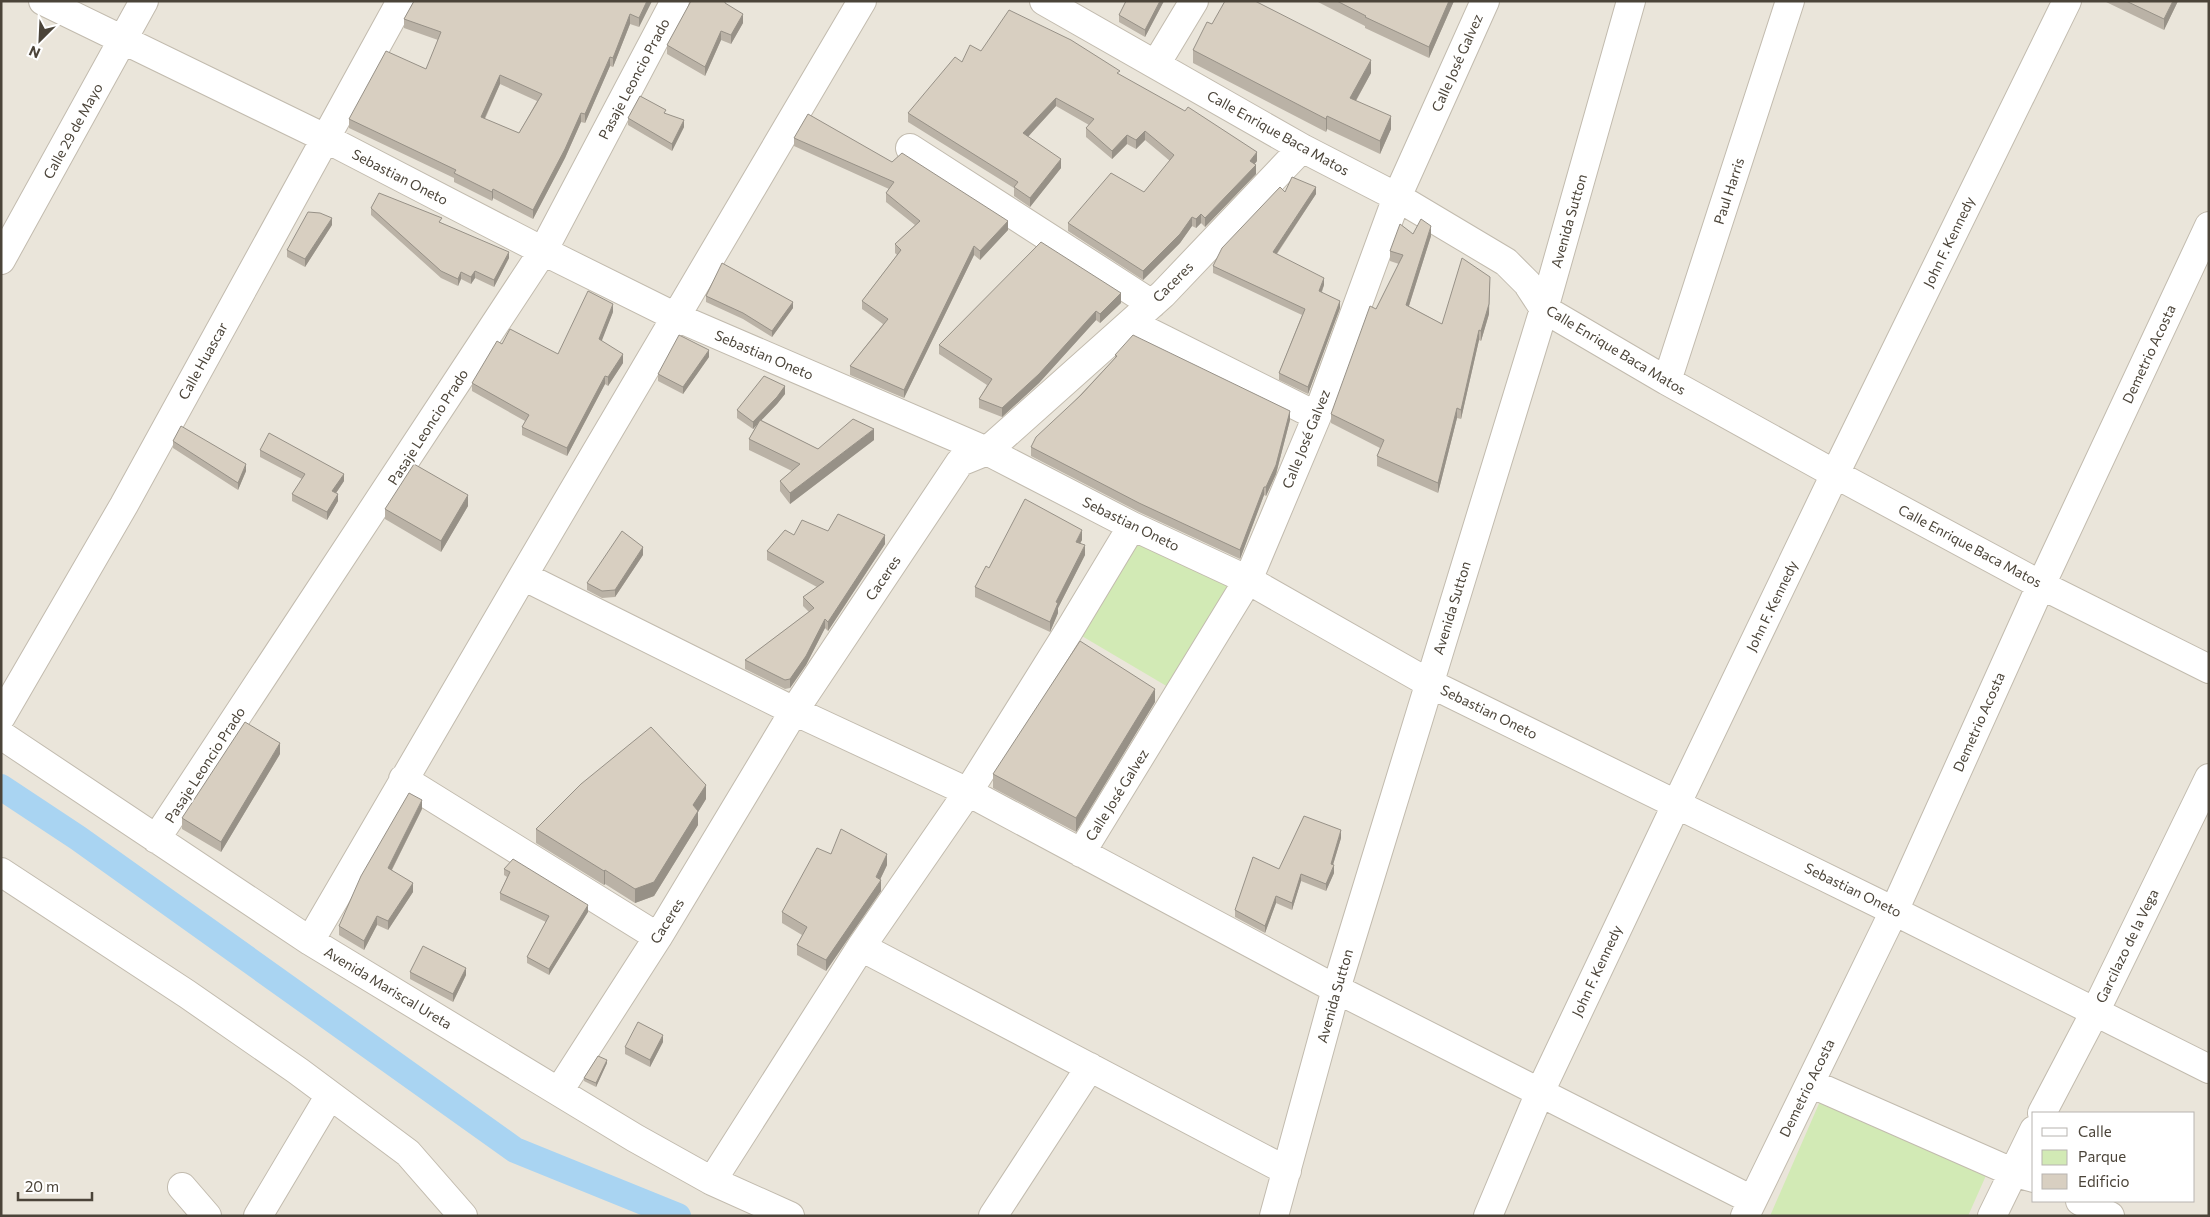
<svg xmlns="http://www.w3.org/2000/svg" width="2210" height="1217" font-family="Commissioner,sans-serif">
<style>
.residential{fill:#eae5da;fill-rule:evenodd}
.green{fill:#d2eab5}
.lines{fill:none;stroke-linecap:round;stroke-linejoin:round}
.canal{stroke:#a9d4f2;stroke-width:26}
.minor-casing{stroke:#c2bbae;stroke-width:30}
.minor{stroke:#fff;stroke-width:28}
.wall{fill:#bab2a6;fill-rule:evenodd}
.shaded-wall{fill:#979187}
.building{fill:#d8cfc1;stroke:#979187;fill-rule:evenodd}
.labels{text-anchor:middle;stroke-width:4;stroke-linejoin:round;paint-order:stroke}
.street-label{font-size:14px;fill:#4b4439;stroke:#fff}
</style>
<rect width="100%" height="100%" fill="#f6f3ec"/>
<path class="residential" d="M1 1H2209V1216H1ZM2034 1113H2194V1201H2034Z"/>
<path class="green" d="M1132 526 1248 580 1180 694 1070 629Z
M1821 1099 1988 1171 1968 1216H1770Z"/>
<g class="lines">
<path class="canal" d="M1 787 78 838 515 1150 678 1216"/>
<defs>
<path id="minor" d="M43 1 325 138 543 251 676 317 987 451 1132 526 1248 580 1429 683 1894 911 2209 1069
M1044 1 1302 148 1397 197 1506 262 1527 283 1544 309 1667 381 1835 474 2041 585 2209 669
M1156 64 1194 1
M910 148 1152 304
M1 260 144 1
M1131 323 1317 416
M1667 381 1790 1
M523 576 794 711 968 792 1336 989 1752 1200
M1 717 124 505 401 1
M1 735 310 941 635 1138 712 1181 790 1216
M403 779 658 937
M156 839 543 251 675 1
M1081 853 1248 580 1317 416 1397 197 1485 1
M1 872 187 994 298 1071 408 1153 463 1216
M310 941 523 576 862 1
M861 947 1287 1171
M1810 1083 2012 1172 2034 1178
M559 1091 658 937 794 711 960 462 987 451 1163 294 1302 148
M2042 1113 2095 1012 2209 778
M712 1181 861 947 968 792 1070 629 1132 526
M182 1187 207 1216
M2080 1201 2110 1216
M258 1216 330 1095
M993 1216 1090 1067
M1274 1216 1336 989 1544 309 1631 1
M1488 1216 1540 1092 1677 803 1835 474 2067 1
M1745 1216 1894 911 2041 585 2209 226
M1992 1216 2034 1130"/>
</defs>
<use href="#minor" class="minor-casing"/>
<use href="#minor" class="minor"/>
</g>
<path class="wall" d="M414 1H652L639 27 630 24 613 67 610 66 585 123 581 122 565 158 533 219 493 198 492 201 454 182V178L349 128V119L426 69 438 40 404 28V19ZM500 84 537 101 519 133 485 119Z
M1126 1H1164L1145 37 1119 22V15Z
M1316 1H1454L1429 58 1365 28V26Z
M2104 1H2178L2164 30Z
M726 4 743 23 731 44 721 40 705 76 667 54V45Z
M1212 24 1371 73 1356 101 1391 129 1380 154 1327 129 1326 132 1193 63V50Z
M981 51 1120 75 1257 161 1254 164 1256 174 1205 227 1201 223 1196 228 1192 226 1180 243 1143 280 1068 231V223L1144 192 1170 161 1145 140 1136 149 1127 144 1112 159 1086 137V128L1089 125 1056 106 1028 137 1061 168 1030 207 1014 196V188L908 122V113L962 62Z
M628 118 684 127 672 151 628 125Z
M794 138 1008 230 980 260 974 255 904 398 850 375V366L883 324 862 309V301L897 255 895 253V244L915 225 886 202V193L889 189 794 146Z
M1285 192 1316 194 1277 254 1324 285 1322 292 1340 308 1308 394 1279 380V373L1302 315 1213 273V266Z
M371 208 442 223 509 258 494 287 475 278 471 284 461 279 458 286 441 278 371 215Z
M332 225 305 267 287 257V250Z
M1413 234 1431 236 1409 306 1442 324 1489 314 1481 341 1479 340 1461 419 1457 418 1438 493 1377 466V456L1380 448 1331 423V414L1376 309 1399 264 1390 261V251Z
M706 296 793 308 772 337 743 319 706 302Z
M1121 303 1100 323 1096 320 1039 383 1002 417 979 408V399L987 385 939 354V345Z
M613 312 601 341 623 363 608 386 605 384 567 456 522 435V427L525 421 472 391V383L558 354Z
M1115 355 1290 420 1276 474 1266 496 1264 495 1240 559 1139 512 1031 456V447L1115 358Z
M709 357 683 394 658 381V374Z
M785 394 777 404 761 420 818 449 874 440 790 504 780 491V481L792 471 749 450V439L757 424 753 429 737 418V410Z
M173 441 246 471 238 490 173 448Z
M260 450 344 481 336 493 338 501 327 520 292 501V494L302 479 260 457Z
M468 506 441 552 385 519V509Z
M828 531 885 544 828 631 825 628 806 665 790 688 785 689 745 669V660L809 612 803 606V597L817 587 767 560V551L794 535Z
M1082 540 1080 543 1085 555 1058 608V613L1050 632 975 597V587L989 568Z
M643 555 615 597 602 598 587 590V583Z
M1155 702 1076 832 993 788V774Z
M280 754 221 852 182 829V818Z
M706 799 698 812V825L654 896 635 903 605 884 604 885 536 843V829Z
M422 809 392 870 413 892 388 930 377 925 364 950 339 935V926Z
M1341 838 1333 865 1334 873 1326 891 1301 881 1292 910 1276 903 1265 933 1235 917V910L1279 869Z
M831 854 887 865 880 880 881 891 826 971 797 955V945L802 935 782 923V912Z
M504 869 588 912 549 975 527 963V957L546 922 500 900V893L507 877 504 875Z
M410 972 466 975 453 1002 410 979Z
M663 1042 650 1067 625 1054V1047Z
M607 1063 596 1087 584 1081V1078Z"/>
<path class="shaded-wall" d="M647 1H652L639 27V18Z
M1160 1H1164L1145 37V30Z
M1449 1H1454L1429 58V47Z
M2173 1H2178L2164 30V19Z
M630 14V24L613 67V58Z
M743 14V23L731 44V35Z
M721 31V40L705 76V67Z
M610 57V66L585 123V114Z
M1371 60V73L1350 111V98Z
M500 75V84L481 126V117Z
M1056 98V106L1023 142V133Z
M581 113V122L565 158 533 219V210Z
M1327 116V129L1326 132V119Z
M1391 116V129L1380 154V141Z
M684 120V127L672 151V144Z
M1145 131V140L1136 149V140Z
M1127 135V144L1112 159V151Z
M1257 152V161L1250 170V161Z
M1061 159V168L1030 207V198Z
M1256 165V174L1205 227V218Z
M1316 187V194L1273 259V252Z
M493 189V198L492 201V192Z
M1201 214V223L1196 228V219Z
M1192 217V226L1180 243 1143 280V271Z
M332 218V225L305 267V259Z
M1008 221V230L980 260V251Z
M1431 226V236L1406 315V305Z
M974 246V255L904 398V390Z
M509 252V258L494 287V280Z
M475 271V278L471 284V277Z
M461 272V279L458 286V279Z
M1490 277 1489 314 1481 341V331Z
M1324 278V285L1319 298V291Z
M1121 293V303L1100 323V314Z
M1340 301V308L1308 394V387Z
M793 302V308L772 337V331Z
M613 304V312L599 348V339Z
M1096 311V320L1039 383 1002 417V408Z
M1479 330V340L1461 419V410Z
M709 350V357L683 394V387Z
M623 354V363L608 386V377Z
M605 376V384L567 456V448Z
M785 386V394L777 404 753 429V422Z
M1457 408V418L1438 493V483Z
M1290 411V420L1276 474 1266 496V487Z
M874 429V440L790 504V493Z
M246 464V471L238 490V483Z
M344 474V481L332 499V491Z
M1264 487V495L1240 559V550Z
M338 494V501L327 520V512Z
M468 495V506L441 552V541Z
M1082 530V540L1076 551V542Z
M885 535V544L828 631V622Z
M1085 545V555L1058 608V613L1050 632V622L1056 602Z
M643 547V555L615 597V590Z
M825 619V628L806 665 790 688V679Z
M1155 689V702L1076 832V818Z
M280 743V754L221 852V842Z
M706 785V799L698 812V825L654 896 635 903V889Z
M422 800V809L388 877V868Z
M1341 830V838L1331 871V864Z
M887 854V865L876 888 881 880V891L826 971V960L876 877Z
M1334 865V873L1326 891V884Z
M605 870V884L604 885V871Z
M1301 874V881L1292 910V903Z
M413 883V892L388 930V921Z
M1276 896V903L1265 933V926Z
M588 905V912L549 975V969Z
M377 916V925L364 950V941Z
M466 968V975L453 1002V994Z
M663 1035V1042L650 1067V1060Z
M607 1060V1063L596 1087V1083Z"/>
<path class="building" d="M414 1H647L639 18 630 14 613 58 610 57 585 114 581 113 565 149 533 210 493 189 492 192 454 173 456 170 349 119 386 51 426 69 441 32 404 19ZM500 75 542 94 519 133 481 117Z
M691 1H725V3L743 14 731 35 721 31 705 67 667 45Z
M1126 1H1160L1145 30 1119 15Z
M1225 1H1255L1371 60 1350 98 1391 116 1380 141 1327 116 1326 119 1193 50 1207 22 1212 24Z
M1337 1H1449L1429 47 1365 17 1366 16Z
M2126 1H2173L2164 19Z
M1009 10 1071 40 1120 71 1117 73 1185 111 1188 107 1257 152 1250 161 1256 165 1205 218 1201 214 1196 219 1192 217 1180 234 1143 271 1068 223 1111 173 1144 192 1174 155 1145 131 1136 140 1127 135 1112 151 1086 128 1094 119 1056 98 1023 133 1061 159 1030 198 1014 187 1018 182 908 113 955 57 962 62 970 45 981 51Z
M640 96 666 110 664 113 684 120 672 144 628 118Z
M808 114 892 162 902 153 1008 221 980 251 974 246 904 390 850 366 888 319 862 301 901 250 895 244 920 221 886 193 894 182 794 138Z
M1292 177 1316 187 1273 252 1324 278 1319 291 1340 301 1308 387 1279 373 1305 309 1213 266 1222 248 1280 187 1285 192Z
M379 193 442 218 439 222 509 252 494 280 475 271 471 277 461 272 458 279 441 271 371 208Z
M308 212 320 213 332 218 305 259 287 250Z
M1421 219 1431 226 1406 305 1442 324 1462 258 1490 277 1489 304 1481 331 1479 330 1461 410 1457 408 1438 483 1377 456 1384 440 1331 414 1370 306 1376 309 1403 255 1390 251 1400 224 1413 234Z
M1041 242 1121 293 1100 314 1096 311 1039 374 1002 408 979 399 992 379 939 345Z
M722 263 793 302 772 331 743 313 706 296Z
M588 291 613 304 599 339 623 354 608 377 605 376 567 448 522 427 529 415 472 383 497 341 502 344 510 329 558 354Z
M679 335 709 350 683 387 658 374Z
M1133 335 1290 411 1276 465 1266 487H1264L1240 550 1139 503 1031 447 1036 437 1081 395 1117 356 1115 355Z
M764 376 785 386 777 397 753 422 737 410Z
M853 419 874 429 790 493 780 481 800 464 749 439 760 420 818 449Z
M181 426 246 464 238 483 173 441Z
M269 433 344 474 332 491 338 494 327 512 292 494 305 474 260 450Z
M414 464 468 495 441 541 385 509Z
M1025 499 1082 530 1076 542 1085 545 1056 602 1058 603 1050 622 975 587 986 566 989 568Z
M838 514 885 535 828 622 825 619 806 656 790 679 785 680 745 660 814 608 803 597 824 582 767 551 785 530 794 535 802 520 828 531Z
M622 531 643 547 615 590 602 591 587 583Z
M1080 641 1155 689 1076 818 993 774Z
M245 722 280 743 221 842 182 818Z
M651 727 706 785 693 805 698 811 654 882 635 889 605 870 604 871 536 829 581 784Z
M409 793 422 800 388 868 413 883 388 921 377 916 364 941 339 926 361 876Z
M1304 816 1341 830 1331 864 1334 865 1326 884 1301 874 1292 903 1276 896 1265 926 1235 910 1253 857 1279 869Z
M841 829 887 854 876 877 881 880 826 960 797 945 807 927 782 912 817 848 831 854Z
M513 859 588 905 549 969 527 957 549 916 500 893 510 872 504 869Z
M423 946 466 968 453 994 410 972Z
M638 1022 663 1035 650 1060 625 1047Z
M598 1056 607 1060 596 1083 584 1078Z"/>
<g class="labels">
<g class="street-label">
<text transform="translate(1457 63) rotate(-66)" y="5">Calle José Galvez</text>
<text transform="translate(634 79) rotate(-62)" y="5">Pasaje Leoncio Prado</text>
<text transform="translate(73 131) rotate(-61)" y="5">Calle 29 de Mayo</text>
<text transform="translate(1278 133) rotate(29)" y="5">Calle Enrique Baca Matos</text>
<text transform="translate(400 177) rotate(27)" y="5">Sebastian Oneto</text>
<text transform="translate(1729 191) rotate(-72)" y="5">Paul Harris</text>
<text transform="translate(1569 221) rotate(-74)" y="5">Avenida Sutton</text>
<text transform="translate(1949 242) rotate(-64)" y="5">John F. Kennedy</text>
<text transform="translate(1173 282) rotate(-45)" y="5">Caceres</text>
<text transform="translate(1616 350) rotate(31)" y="5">Calle Enrique Baca Matos</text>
<text transform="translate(2149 354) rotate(-65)" y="5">Demetrio Acosta</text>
<text transform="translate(764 355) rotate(23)" y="5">Sebastian Oneto</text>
<text transform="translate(203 361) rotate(-61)" y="5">Calle Huascar</text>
<text transform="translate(428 427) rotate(-57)" y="5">Pasaje Leoncio Prado</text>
<text transform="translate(1306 439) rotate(-68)" y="5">Calle José Galvez</text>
<text transform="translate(1131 524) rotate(26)" y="5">Sebastian Oneto</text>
<text transform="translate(1970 546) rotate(28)" y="5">Calle Enrique Baca Matos</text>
<text transform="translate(883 578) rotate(-56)" y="5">Caceres</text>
<text transform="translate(1772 606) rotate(-64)" y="5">John F. Kennedy</text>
<text transform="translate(1452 608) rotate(-73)" y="5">Avenida Sutton</text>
<text transform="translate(1489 712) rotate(26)" y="5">Sebastian Oneto</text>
<text transform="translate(1979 722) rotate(-66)" y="5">Demetrio Acosta</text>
<text transform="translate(205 765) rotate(-57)" y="5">Pasaje Leoncio Prado</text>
<text transform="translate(1117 795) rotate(-58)" y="5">Calle José Galvez</text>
<text transform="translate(1853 890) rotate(26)" y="5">Sebastian Oneto</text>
<text transform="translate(667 921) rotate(-58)" y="5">Caceres</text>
<text transform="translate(2127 946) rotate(-64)" y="5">Garcilazo de la Vega</text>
<text transform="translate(1597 971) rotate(-65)" y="5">John F. Kennedy</text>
<text transform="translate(388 988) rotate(31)" y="5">Avenida Mariscal Ureta</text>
<text transform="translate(1335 996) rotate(-74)" y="5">Avenida Sutton</text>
<text transform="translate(1807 1088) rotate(-64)" y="5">Demetrio Acosta</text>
</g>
</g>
<rect width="2210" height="1217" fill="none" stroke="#4b4439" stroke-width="5"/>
<rect x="2032" y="1112" width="162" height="90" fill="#ffffff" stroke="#b7b4b0"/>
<rect x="2042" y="1128" width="25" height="8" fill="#ffffff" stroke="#b7b4b0"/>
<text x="2078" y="1137" font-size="15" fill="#4b4439">Calle</text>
<rect x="2042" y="1150" width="25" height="15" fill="#d2eab5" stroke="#b7b4b0"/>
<text x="2078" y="1162" font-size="15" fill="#4b4439">Parque</text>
<rect x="2042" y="1174" width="25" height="15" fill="#d8cfc1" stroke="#b7b4b0"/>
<text x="2078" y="1187" font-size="15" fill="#4b4439">Edificio</text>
<g transform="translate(40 40) rotate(204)" stroke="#ffffff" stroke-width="4" paint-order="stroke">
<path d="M0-4L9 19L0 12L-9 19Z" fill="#4b4439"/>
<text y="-8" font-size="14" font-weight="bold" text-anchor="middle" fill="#4b4439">N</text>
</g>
<path d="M18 1192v8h74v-8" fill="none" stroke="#4b4439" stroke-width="2.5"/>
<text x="25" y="1192" font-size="15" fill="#4b4439" stroke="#ffffff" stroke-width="4" paint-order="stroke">20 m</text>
</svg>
